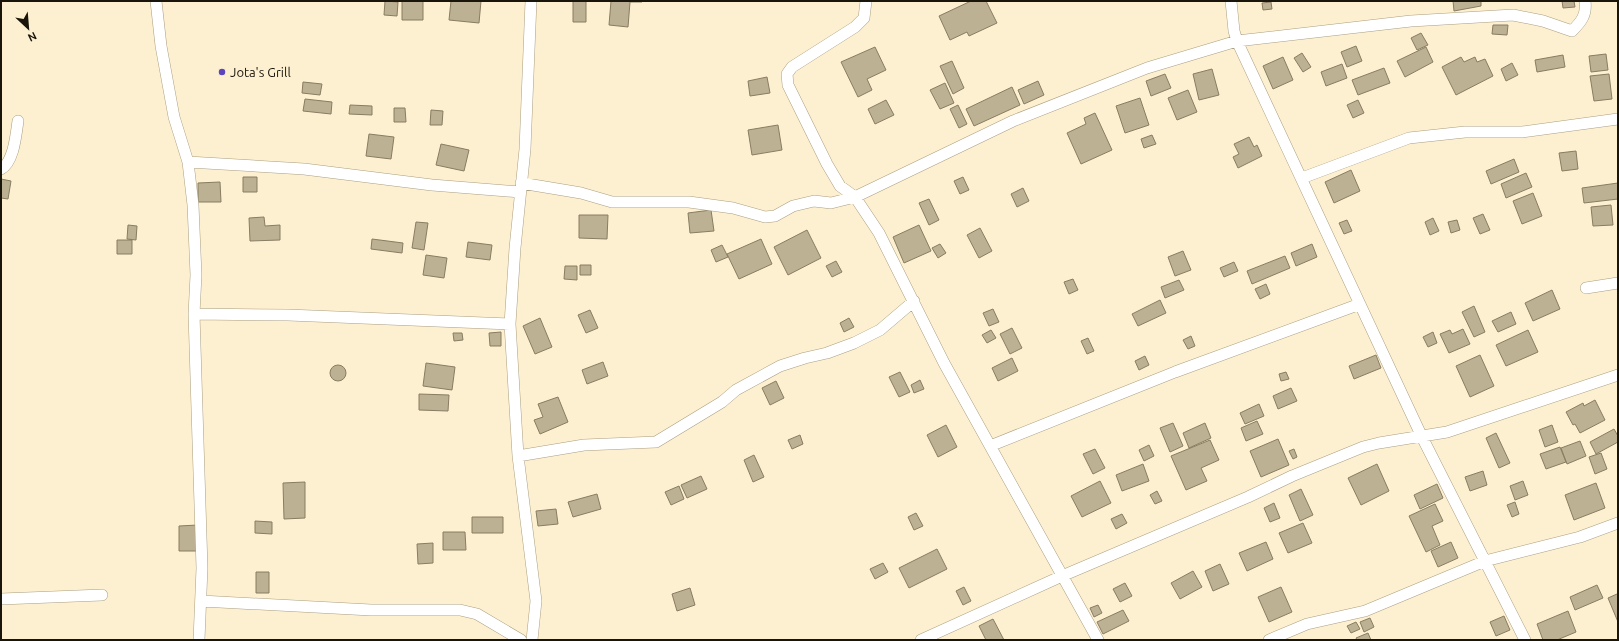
<svg xmlns="http://www.w3.org/2000/svg" width="1619" height="641" font-family="Ubuntu,sans-serif">
<style>
.building{fill:#bdb193;stroke:#887d61}
.lines{fill:none;stroke-linecap:round;stroke-linejoin:round}
.minor-casing{stroke:#ab9f82;stroke-width:12}
.minor{stroke:#fff;stroke-width:11}
.poi-dot{fill:#5b45bd;stroke:#fdf0d1;stroke-width:1.5}
.labels{text-anchor:middle;stroke-width:4;stroke-linejoin:round;paint-order:stroke}
.poi-label{font-size:13px;fill:#19150a;stroke:#fdf0d1;text-anchor:start}
</style>
<rect width="100%" height="100%" fill="#fdf0d1"/>
<path class="building" d="M385 1 398 2 397 16 384 15Z
M402 1H423V20H402Z
M451 1H481L479 23 449 20Z
M573 1H586V22H573Z
M611 1H642V2H630L628 27 609 25Z
M971 1H986L997 23 969 36 967 32 950 40 939 16Z
M1453 1H1481V6L1454 11Z
M1562 1H1574L1575 7 1563 8Z
M1271 2 1272 9 1263 10 1262 3Z
M1493 25H1508L1507 35 1492 34Z
M1421 33 1428 45 1417 50 1411 38Z
M1356 46 1362 61 1347 67 1341 52Z
M875 47 886 70 867 79 872 90 858 97 841 62Z
M1426 47 1433 62 1405 77 1397 61Z
M1302 53 1311 67 1303 72 1294 58Z
M1606 54 1608 70 1591 72 1589 56Z
M1563 55 1565 67 1537 72 1535 60Z
M1283 57 1293 80 1273 89 1263 66Z
M1461 57 1464 62 1475 57 1477 62 1485 59 1493 76 1456 95 1442 67Z
M952 61 964 88 953 94 940 66Z
M1512 63 1518 75 1506 81 1501 69Z
M1342 64 1347 78 1326 86 1321 72Z
M1384 68 1390 83 1358 95 1352 80Z
M1212 69 1219 95 1199 100 1193 74Z
M1165 74 1171 88 1151 96 1146 81Z
M1609 74 1612 99 1594 101 1590 76Z
M767 77 770 93 750 96 748 81Z
M1038 81 1044 95 1024 104 1018 90Z
M303 82 322 84 320 95 302 93Z
M945 83 954 103 940 109 930 90Z
M1012 87 1020 105 974 126 966 109Z
M1188 90 1197 112 1177 120 1168 98Z
M1140 98 1149 125 1125 133 1116 106Z
M305 99 332 102 331 114 303 111Z
M886 100 894 115 875 124 868 109Z
M1358 100 1364 113 1353 118 1347 105Z
M350 105 372 106V115L349 114Z
M958 105 967 124 959 128 950 109Z
M394 108H405L406 122H394Z
M431 110 443 111 442 125H430Z
M1095 113 1112 150 1081 164 1067 133 1086 124 1084 118Z
M778 125 782 150 752 155 748 130Z
M369 134 394 137 391 159 366 156Z
M1152 135 1156 144 1144 148 1141 139Z
M1249 137 1254 147 1257 145 1262 156 1238 168 1233 157 1239 154 1234 144Z
M441 144 469 150 464 171 436 165Z
M1576 151 1578 169 1562 171 1559 153Z
M1514 159 1519 172 1491 184 1486 171Z
M1351 170 1360 191 1334 203 1325 182Z
M1526 173 1532 187 1506 198 1501 184Z
M243 177H257V192H243Z
M963 177 969 190 960 194 954 181Z
M1 179 11 181 8 199 1 198Z
M220 182 221 202H198V183Z
M1618 183V199L1584 203 1582 188Z
M1023 188 1029 201 1017 207 1011 194Z
M1533 193 1542 216 1522 224 1513 201Z
M929 199 939 220 929 225 919 203Z
M1611 205 1613 225 1593 226 1591 207Z
M711 210 714 231 690 233 688 213Z
M1483 214 1490 230 1480 234 1473 218Z
M579 215H608L607 239 579 238Z
M264 217 265 226 280 225V240L250 241 249 218Z
M1433 218 1439 231 1430 235 1425 222Z
M1347 220 1352 231 1344 234 1339 223Z
M1457 220 1460 230 1451 233 1448 222Z
M416 222 428 223 424 250 412 248Z
M128 225 137 226 136 240 127 239Z
M919 225 931 251 904 263 893 237Z
M980 228 992 251 979 258 967 235Z
M807 230 821 258 788 275 774 247Z
M372 239 403 243 402 253 371 249Z
M761 239 772 264 739 279 727 254Z
M117 240H132V254H117Z
M468 242 492 245 490 260 466 257Z
M940 244 946 253 938 258 932 248Z
M1312 244 1317 257 1296 266 1291 253Z
M722 245 728 257 716 262 711 250Z
M1183 251 1191 270 1175 276 1168 257Z
M426 255 447 258 444 278 423 275Z
M1285 256 1290 268 1252 284 1247 271Z
M836 261 842 272 832 277 826 266Z
M1234 262 1238 271 1224 277 1220 268Z
M580 265H591V275H580Z
M565 266H577V280L564 279Z
M1073 279 1078 290 1069 294 1064 282Z
M1179 280 1184 290 1165 298 1161 287Z
M1266 284 1270 294 1260 299 1255 289Z
M1552 290 1560 309 1533 321 1525 303Z
M1160 300 1166 313 1138 326 1132 314Z
M1474 306 1485 332 1474 337 1462 312Z
M993 309 999 322 989 326 983 313Z
M590 310 598 328 586 333 578 315Z
M1511 312 1516 324 1498 332 1492 321Z
M540 318 552 347 535 354 523 326Z
M849 318 854 327 844 332 840 323Z
M1012 328 1022 348 1010 354 1000 334Z
M1463 329 1470 344 1449 353 1440 334 1450 330 1452 334Z
M991 330 996 338 987 343 982 335Z
M1528 330 1538 352 1506 366 1496 345Z
M501 332V346H490L489 333Z
M1433 332 1437 343 1428 347 1423 337Z
M453 333H462L463 340 454 341Z
M1191 336 1195 346 1188 349 1183 340Z
M1088 338 1094 351 1087 354 1081 341Z
M1376 355 1381 368 1354 379 1349 366Z
M1480 355 1494 386 1470 397 1456 366Z
M1145 356 1149 365 1139 370 1135 361Z
M1012 358 1018 371 998 381 992 368Z
M603 362 608 376 587 384 582 370Z
M426 363 455 367 452 390 423 386Z
M330 373a8 8 0 1 1 16 0a8 8 0 1 1-16 0Z
M900 372 910 392 899 397 889 377Z
M1286 372 1289 379 1281 381 1279 374Z
M920 380 924 389 914 393 911 385Z
M776 381 784 398 770 405 762 388Z
M1291 388 1297 401 1278 409 1273 396Z
M419 394 449 395 448 411 419 410Z
M558 397 568 422 540 434 534 420 543 417 538 404Z
M1595 400 1605 420 1580 433 1575 424 1573 425 1566 412 1583 403 1584 406Z
M1259 404 1264 416 1245 424 1240 413Z
M1257 421 1263 434 1246 441 1241 428Z
M1173 423 1183 446 1170 452 1160 428Z
M1205 423 1211 438 1189 448 1183 433Z
M946 425 957 447 938 457 927 435Z
M1552 425 1558 442 1545 447 1539 430Z
M1614 429 1618 436V442L1596 454 1590 442Z
M1496 433 1510 463 1499 468 1486 438Z
M800 435 803 444 792 449 788 440Z
M1278 439 1289 465 1261 477 1250 451Z
M1210 440 1219 460 1201 468 1207 481 1186 490 1171 456Z
M1580 441 1586 456 1567 464 1561 448Z
M1149 445 1154 456 1144 461 1139 450Z
M1560 447 1566 462 1546 469 1540 454Z
M1095 449 1105 468 1093 474 1083 454Z
M1294 449 1297 457 1293 459 1289 451Z
M1601 453 1607 469 1595 474 1589 457Z
M754 455 764 477 753 482 744 460Z
M1143 464 1149 481 1122 491 1116 475Z
M1377 464 1389 491 1361 505 1348 478Z
M1483 471 1487 485 1470 491 1465 477Z
M701 476 707 489 687 498 681 485Z
M1100 481 1111 503 1082 517 1071 496Z
M1523 481 1528 495 1515 500 1510 486Z
M305 482V518L284 519 283 483Z
M1596 483 1605 508 1574 520 1565 495Z
M1437 484 1443 498 1420 509 1414 495Z
M679 486 684 499 671 505 665 492Z
M1301 489 1313 515 1300 521 1289 495Z
M1157 491 1162 501 1155 504 1150 495Z
M597 494 601 509 573 517 568 502Z
M1515 502 1519 514 1512 517 1507 505Z
M1274 503 1280 518 1270 522 1264 508Z
M1435 504 1443 521 1432 526 1440 545 1426 552 1409 516Z
M556 509 558 524 538 526 536 511Z
M916 513 923 526 914 530 908 517Z
M1122 514 1127 523 1116 529 1111 519Z
M472 517H503V533H472Z
M255 521 272 522V534L255 533Z
M1303 523 1312 543 1288 553 1279 533Z
M198 525 199 551H179V526Z
M443 532H465L466 550H443Z
M1266 542 1273 559 1247 571 1239 553Z
M1451 542 1458 558 1438 567 1431 551Z
M433 543V563L418 564 417 544Z
M937 549 947 569 909 588 899 568Z
M883 563 888 572 875 579 870 569Z
M1220 564 1229 584 1213 591 1205 571Z
M1193 571 1202 587 1180 599 1171 583Z
M256 572H269V593H256Z
M1125 583 1132 596 1120 602 1113 589Z
M1597 585 1603 598 1575 610 1570 597Z
M964 587 971 601 963 605 956 591Z
M1281 587 1292 612 1269 622 1258 597Z
M690 588 695 605 677 611 672 594Z
M1617 594 1618 595V622L1608 598Z
M1098 605 1102 613 1094 617 1090 608Z
M1123 610 1129 621 1103 634 1097 622Z
M1568 611 1576 632 1557 640H1543L1537 624Z
M1504 616 1510 630 1496 636 1490 622Z
M1370 618 1374 627 1364 632 1360 622Z
M993 619 1004 640H986L979 626Z
M1356 622 1360 629 1351 633 1347 626Z
M1368 633 1371 640H1357L1356 638Z"/>
<g class="lines">
<defs>
<path id="minor" d="M156 1 161 46 174 117 188 162 193 205 196 275 194 314 202 568 199 640
M531 1 525 149 515 248 510 324 518 456 536 601 532 640
M866 1 864 18 855 27 792 67 787 74 788 85 827 164 840 186 855 197 879 233 944 363 1098 640
M1231 1 1234 31 1237 41 1422 437 1525 640
M188 162 304 169 432 185 520 192
M1 169C14 162 16 134 18 121
M1302 178 1409 138 1465 132H1522L1618 119
M521 183 581 193 612 202H689L733 208 765 217 775 216 793 206 814 201 831 203 855 197 1013 121 1147 68 1237 41 1411 21 1513 15 1543 21 1572 31C1581 22 1587 15 1585 1
M1586 288 1618 283
M194 314 288 315 510 324
M990 446 1175 372 1360 304
M518 456 584 445 656 442 722 402 736 390 780 366 805 358 827 353 854 343 880 330 914 301
M1 599 102 595
M201 601 371 610H460L477 614 521 640
M921 640 1062 576 1248 497 1292 476 1363 447 1379 443 1447 432 1618 375
M1269 640 1307 624 1365 611 1485 561 1580 537 1618 523"/>
</defs>
<use href="#minor" class="minor-casing"/>
<use href="#minor" class="minor"/>
</g>
<circle class="poi-dot" cx="222" cy="72" r="4"/>
<g class="labels">
<g class="poi-label">
<text x="230" y="77">Jota's Grill</text>
</g>
</g>
<rect width="1619" height="641" fill="none" stroke="#19150a" stroke-width="4"/>
<g transform="translate(28 28) rotate(154)" stroke="#fdf0d1" stroke-width="3" paint-order="stroke">
<path d="M0-3L7 15L0 10L-7 15Z" fill="#19150a"/>
<text y="-6" font-size="11" font-weight="bold" text-anchor="middle" fill="#19150a">N</text>
</g>
</svg>
